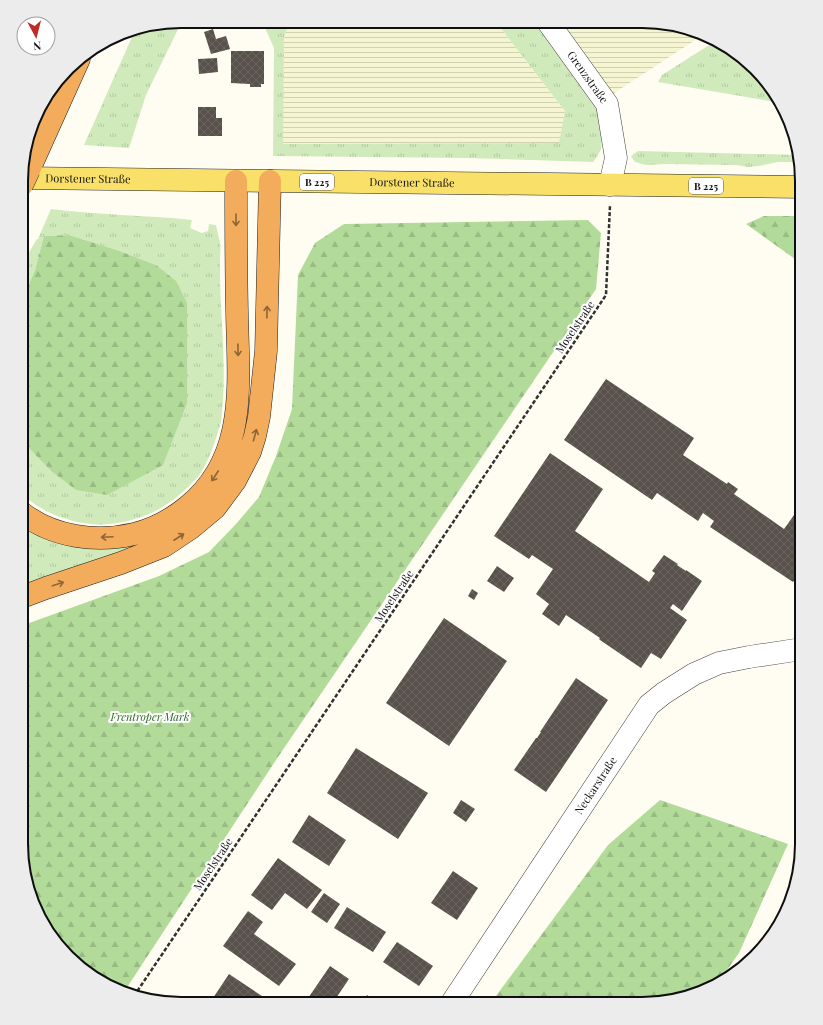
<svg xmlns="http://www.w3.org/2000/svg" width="823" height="1025" font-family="'Playfair Display',serif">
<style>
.farmland{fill:url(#farmland-rules)}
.grass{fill:url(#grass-tufts)}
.forest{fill:url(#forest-firs)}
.building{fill:url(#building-cross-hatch)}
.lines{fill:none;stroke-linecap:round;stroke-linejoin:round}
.minor-casing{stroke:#424242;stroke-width:23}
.primary-casing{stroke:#202020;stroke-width:23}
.motorway-casing{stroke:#202020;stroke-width:23}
.path{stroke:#313131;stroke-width:2.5;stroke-dasharray:4 2;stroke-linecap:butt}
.minor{stroke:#fff;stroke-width:22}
.primary{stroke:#f8e069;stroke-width:22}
.motorway{stroke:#f3ac5b;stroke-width:22}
.motorway-bridge-casing{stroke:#202020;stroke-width:23;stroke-linecap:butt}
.motorway-bridge{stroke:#f3ac5b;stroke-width:22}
.oneway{stroke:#8c6539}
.labels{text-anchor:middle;stroke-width:4;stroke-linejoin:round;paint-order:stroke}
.shield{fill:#fff;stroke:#575757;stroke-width:1}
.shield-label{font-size:10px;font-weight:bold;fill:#0f0f0f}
.street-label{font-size:11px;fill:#0f0f0f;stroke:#fff}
.park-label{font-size:11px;font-style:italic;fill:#28681f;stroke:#fff}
.rim{fill:none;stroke:#0f0f0f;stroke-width:2}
</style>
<defs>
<pattern id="farmland-rules" width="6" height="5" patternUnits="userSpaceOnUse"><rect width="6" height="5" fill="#f5f5d2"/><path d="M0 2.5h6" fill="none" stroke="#d1d1b3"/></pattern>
<pattern id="grass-tufts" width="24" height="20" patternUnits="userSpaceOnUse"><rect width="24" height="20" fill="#d0eabb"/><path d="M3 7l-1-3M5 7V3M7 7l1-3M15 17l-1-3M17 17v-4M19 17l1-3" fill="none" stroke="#b1c8a0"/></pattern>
<pattern id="forest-firs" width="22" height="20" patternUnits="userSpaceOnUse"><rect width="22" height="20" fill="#b2db9a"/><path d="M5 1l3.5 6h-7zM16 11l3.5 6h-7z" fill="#98bb84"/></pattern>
<pattern id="building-cross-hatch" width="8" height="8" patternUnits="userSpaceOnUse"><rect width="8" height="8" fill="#58514c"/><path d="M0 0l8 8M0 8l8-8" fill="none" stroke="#6b6561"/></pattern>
</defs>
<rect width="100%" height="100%" fill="#fffdf2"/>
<path class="farmland" d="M291 21 496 22 565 111 560 143 282 144 284 35Z
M557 22H663L700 37 611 95Z"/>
<path class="grass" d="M182 21 146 95 129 148 84 145 136 28Z
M262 21H291L284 36 283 144 559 143 565 111 496 22H540L592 93 603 120 601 149 597 157 593 162 467 158 273 156 274 48Z
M714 42 731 48 781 103 658 82 662 75Z
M638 151 799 155V162H778L759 166 748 167 736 165 666 164 646 165 635 162 631 156Z
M51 209C98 215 145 215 192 220L190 228 202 233 208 231 209 224 216 225C217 231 219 237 220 243 221 249 220 255 220 261 220 276 220 291 221 306 223 343 226 384 221 421 220 428 217 434 215 441 212 451 207 462 202 471 199 476 194 481 190 485 170 506 145 519 117 523 85 529 45 516 22 494V441L52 472 76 490 156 265 117 250 69 235 44 236 35 270 22 300V264L37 239H38Z
M22 521 134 542 137 550 22 589Z"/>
<path class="forest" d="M764 216H802V264L746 224Z
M588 220 601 233 596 289 278 757 124 992 92 977 42 924 26 885 21 844V626L159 576 209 552 236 524 259 497 276 456 292 409 298 275 315 243 344 224Z
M69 235 117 250 156 265 176 281 187 303V403L163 465 107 495 76 490 52 472 22 441V300L35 270 44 236Z
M660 800 788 844 739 953 717 984 652 1004H490L608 845Z"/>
<path class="building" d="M213 29 216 39 226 36 230 49 211 54 204 32Z
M231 51H264V84H261V87H250V84L231 83Z
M217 58 218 72 199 74 198 59Z
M198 107H216V118H222V136H198Z
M606 379 694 438 683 455 727 484 728 482 738 489 734 494 784 529 794 515 802 520V570L793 582 710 527 714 521 703 513 698 521 657 493 652 500 564 440Z
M550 453 603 489 575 531 649 582 655 573 652 571 664 555 678 564 677 565 686 571V570L702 581 682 611 673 604 670 608 687 620 661 659 651 653 641 668 600 640 599 639 600 638 566 615 559 626 542 614 549 604 536 594 553 569 532 555 529 559 494 536Z
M497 566 514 578 504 592 487 581Z
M472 589 478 593 474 600 468 596Z
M444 618 507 661 449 746 386 703Z
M576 678 608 700 546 792 514 770 536 738H537L541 732H540Z
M356 748 428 793 398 839 327 793Z
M461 800 475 809 466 822 453 813Z
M309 815 346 840 329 866 292 842Z
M278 858 322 890 307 909 285 893 272 910 251 895Z
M453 871 478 888 457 920 431 903Z
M324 893 340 904 327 923 311 912Z
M347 907 386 932 373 952 334 928Z
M248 911 263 922 254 934 296 964 279 986 223 946Z
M397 942 433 966 419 986 383 962Z
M330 966 349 979 332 1004H304Z
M229 974 274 1004H209Z
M367 995 380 1004H361Z"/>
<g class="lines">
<defs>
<g id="minor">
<path id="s1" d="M548 22 607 104 616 158 610 185"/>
<path id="s2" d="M451 1004 649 705 664 693 694 674 719 663 749 657 802 649"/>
</g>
<g id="primary">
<path id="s3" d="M22 178 802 187"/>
</g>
<path id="motorway" d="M29 170 79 59
M22 513C53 537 96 543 134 534 154 529 171 520 187 507 249 457 238 382 237 311 236 268 236 224 236 181
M22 597 46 588 121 563 164 546 191 528 215 508 235 481 250 452 255 436 259 417 266 351 270 181"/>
</defs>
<use href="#minor" class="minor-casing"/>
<use href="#primary" class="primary-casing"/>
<use href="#motorway" class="motorway-casing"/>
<path class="path" d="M134 996 606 295 610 205"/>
<use href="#minor" class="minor"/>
<use href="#primary" class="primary"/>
<use href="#motorway" class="motorway"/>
<defs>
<path id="motorway-bridge" d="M22 185 29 170"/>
</defs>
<use href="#motorway-bridge" class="motorway-bridge-casing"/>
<use href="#motorway-bridge" class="motorway-bridge"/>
</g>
<defs><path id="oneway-shaft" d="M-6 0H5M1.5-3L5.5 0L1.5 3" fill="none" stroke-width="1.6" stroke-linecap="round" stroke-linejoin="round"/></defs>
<g class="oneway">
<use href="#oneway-shaft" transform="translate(236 220) rotate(90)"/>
<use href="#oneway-shaft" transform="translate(267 312) rotate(-89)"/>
<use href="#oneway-shaft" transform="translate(238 350) rotate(89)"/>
<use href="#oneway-shaft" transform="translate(255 435) rotate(-75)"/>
<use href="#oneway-shaft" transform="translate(215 476) rotate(123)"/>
<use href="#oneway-shaft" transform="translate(107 537) rotate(177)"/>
<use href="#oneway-shaft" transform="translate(179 537) rotate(-33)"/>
<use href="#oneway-shaft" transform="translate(58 584) rotate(-18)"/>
</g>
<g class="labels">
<g class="shield">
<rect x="300" y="174" width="34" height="16" rx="3"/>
<rect x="689" y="178" width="34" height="16" rx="3"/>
</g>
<g class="shield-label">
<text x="317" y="186">B 225</text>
<text x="706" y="190">B 225</text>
</g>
<g class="street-label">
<text dy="4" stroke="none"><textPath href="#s1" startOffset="68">Grenzstraße</textPath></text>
<text dy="4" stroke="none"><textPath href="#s3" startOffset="66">Dorstener Straße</textPath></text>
<text dy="4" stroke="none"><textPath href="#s3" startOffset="390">Dorstener Straße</textPath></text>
<text transform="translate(575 327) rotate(-56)" y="4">Moselstraße</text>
<text transform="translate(394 596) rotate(-56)" y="4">Moselstraße</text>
<text dy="4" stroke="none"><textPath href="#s2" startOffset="262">Neckarstraße</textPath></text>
<text transform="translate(213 864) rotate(-56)" y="4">Moselstraße</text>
</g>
<g class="park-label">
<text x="150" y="721">Frentroper Mark</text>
</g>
</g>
<path d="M0 0H823V1025H0ZM181 28H642A153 153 0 0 1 795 181V844A153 153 0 0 1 642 997H181A153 153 0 0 1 28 844V181A153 153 0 0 1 181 28Z" fill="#ececec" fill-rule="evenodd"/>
<path class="rim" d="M181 28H642A153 153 0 0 1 795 181V844A153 153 0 0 1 642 997H181A153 153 0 0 1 28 844V181A153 153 0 0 1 181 28Z"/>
<g transform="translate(36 36) rotate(173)"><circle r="19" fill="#ffffff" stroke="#9f9f9f"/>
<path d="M0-3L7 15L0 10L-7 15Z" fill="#c02b27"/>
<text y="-6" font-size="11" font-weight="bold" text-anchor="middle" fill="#0f0f0f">N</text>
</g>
</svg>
